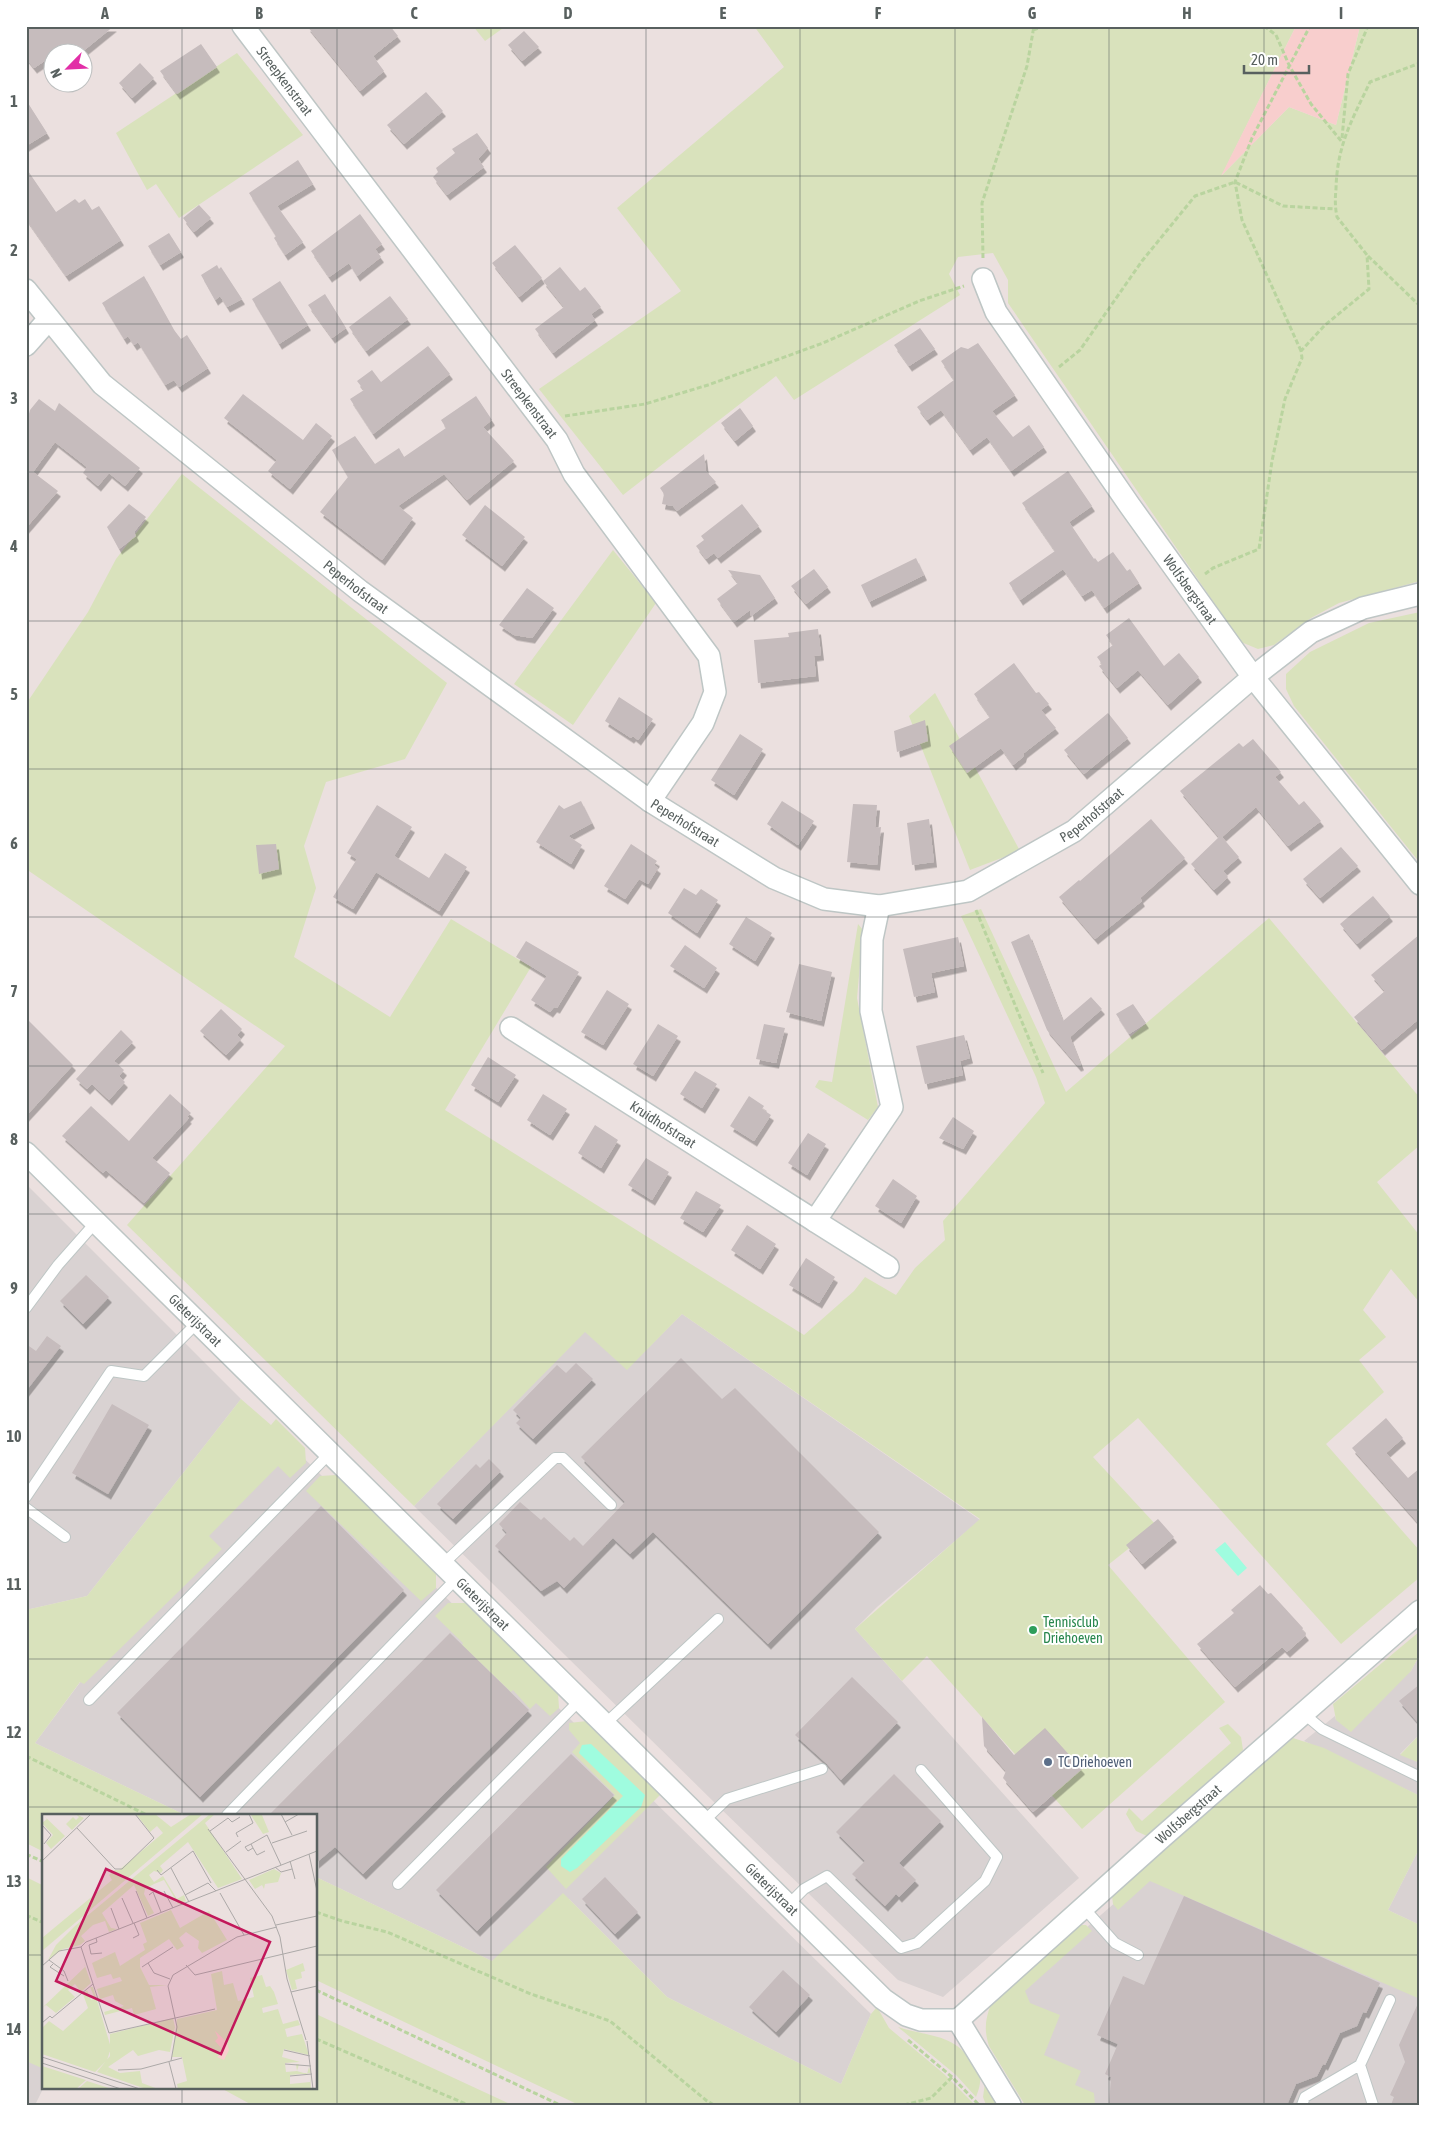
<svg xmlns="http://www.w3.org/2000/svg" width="1446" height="2131" font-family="'Asap Condensed',sans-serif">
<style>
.industrial{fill:#d9d2d2}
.green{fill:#d9e2bc}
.sand{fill:#f8cecd}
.water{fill:#9ffcdf}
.building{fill:#c6bcbd;filter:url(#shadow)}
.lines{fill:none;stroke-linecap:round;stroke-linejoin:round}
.service-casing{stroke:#bec6c5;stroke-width:12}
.minor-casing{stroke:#bec6c5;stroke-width:24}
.path{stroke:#b9d49f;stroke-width:3;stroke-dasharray:5 2.5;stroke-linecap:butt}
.service{stroke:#fff;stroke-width:10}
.minor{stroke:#fff;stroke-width:21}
.grid{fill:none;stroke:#58605f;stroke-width:1;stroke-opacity:0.55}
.leisure-dot{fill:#2e9e5b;stroke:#fff;stroke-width:2}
.service-dot{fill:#5c6f8a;stroke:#fff;stroke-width:2}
.labels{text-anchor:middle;stroke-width:4;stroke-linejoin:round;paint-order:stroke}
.street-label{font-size:14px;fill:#58605f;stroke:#fff}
.leisure-label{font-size:14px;fill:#27864d;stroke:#fff;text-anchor:start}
.service-label{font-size:14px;fill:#4e5e75;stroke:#fff;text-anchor:start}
.inset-road{fill:none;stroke:#aca9a8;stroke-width:1}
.view{fill:#c2185b;fill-opacity:0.15;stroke:#c2185b;stroke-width:2.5}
.inset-edge{fill:none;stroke:#58605f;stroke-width:2.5}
.neatline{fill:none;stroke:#58605f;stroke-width:2}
.grid-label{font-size:16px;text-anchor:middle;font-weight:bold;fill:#58605f}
</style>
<defs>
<filter id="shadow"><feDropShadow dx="3" dy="5.5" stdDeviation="0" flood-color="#0004"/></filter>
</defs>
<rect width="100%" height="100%" fill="#ebe0df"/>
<path class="industrial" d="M26 1184 241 1399 87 1596 26 1610Z
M682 1314 980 1520 877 1607 855 1629 1079 1878 943 1997 898 1980 718 1806 414 1506 585 1331 627 1369Z
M271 1426 871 2014 841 2084 667 1997 569 1899 492 1961 316 1877V1815H185L35 1743Z
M1420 1654V1734L1400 1754 1420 1763V1796L1304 1741 1335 1716 1336 1720 1411 1671Z
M1420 1847V1925L1388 1910Z
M1164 1860 1420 1973V2105H1036L1000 2003Z
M26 1990 44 1998V2087L35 2105H26Z"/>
<path class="green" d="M473 26H506L485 41Z
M754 26H1296L1222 175 1289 107 1336 125 1360 26H1420V581L1339 603 1311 618 1274 645 1258 649 1241 642 1008 303V280L993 253 958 257 949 274 960 295 794 400 776 376 623 495 539 389 681 291 617 208 784 67Z
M237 53 303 135 179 218 156 184 147 190 116 133Z
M182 474 447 683 405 759 326 782 304 846 316 888 294 957 390 1017 451 919 531 967 445 1110 804 1335 854 1291 865 1277 896 1295 915 1268 945 1240 943 1221 1045 1103 1036 1077 961 916 981 909 1066 1092 1269 918 1420 1098V1145L1377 1182 1420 1236V1303L1391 1269 1363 1310 1386 1337 1359 1360 1384 1392 1326 1444 1420 1551V1577L1341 1644 1138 1418 1093 1457 1157 1526 1108 1565 1225 1702 1082 1829 927 1656 902 1681 855 1629 980 1519 682 1314 627 1370 585 1332 414 1506 127 1225 285 1046 26 869V704L88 612 116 559Z
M613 550 656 603 573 725 514 684Z
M1420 612V863L1294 706 1286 689V674L1310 652 1369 623Z
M935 693 1020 851 970 870 909 716Z
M858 924 863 930 857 998 878 1107 868 1120 815 1087 819 1080 832 1082Z
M241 1399 271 1425 276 1419 305 1448 306 1463 290 1478 278 1466 209 1536 222 1549 84 1684 80 1682 35 1743 185 1815H44V1852L26 1843V1610L87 1596Z
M336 1475 436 1573V1588L421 1601 306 1491 320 1476Z
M448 1603H465L558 1693 559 1708 550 1716 536 1703 530 1709 513 1690 511 1692 462 1645 463 1643 435 1616Z
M1420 1631V1654L1411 1671 1351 1732 1336 1720 1333 1704Z
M587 1721 661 1794 566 1889 546 1867 615 1795 572 1752 580 1743 569 1730V1723Z
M1228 1724 1241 1737 1243 1750 1147 1836 1136 1831 1126 1814 1129 1808 1142 1821 1231 1743 1219 1728Z
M1420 1734V1763L1400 1755Z
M1293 1738 1324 1748 1420 1796V1847L1388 1910 1420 1925V1999L1150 1881 1118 1910 1113 1904 1112 1896Z
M26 1877 44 1886V2069L26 2061Z
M316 1877 492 1961 563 1893 667 1997 841 2084 871 2014 877 2007 889 2028 944 2074 975 2105H579L316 1980Z
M1079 1925H1086L1092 1931 1025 1991 1030 2003 1060 2015 1044 2055 1081 2071 1075 2085 1094 2093 1095 2105H1025L989 2046C984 2030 985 2020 991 2004Z
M316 2014 512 2105H252L219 2087H316Z
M898 2027C928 2037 955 2033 973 2064 975 2067 980 2073 980 2078 981 2083 978 2092 976 2097L956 2075Z
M985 2083 999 2105H986L983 2097Z"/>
<path class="sand" d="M1296 26H1360L1336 125 1289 107 1221 176Z"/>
<path class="water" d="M1225 1542 1247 1568 1238 1576 1215 1550Z
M591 1744 645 1795 641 1807 577 1868 570 1872 561 1866V1859L623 1796 579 1753 582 1745Z"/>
<path class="building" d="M26 26H114L82 52H52V56L34 68 26 58Z
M307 26H390L398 36 373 56 384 71 360 91Z
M524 31 539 47 522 61 508 45Z
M201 44 217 67 177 94 160 71Z
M140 63 154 78 132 98 119 83Z
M426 92 443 111 404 144 387 125Z
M26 100 47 133 26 146Z
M477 133 488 148 478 159 484 167 447 195 433 177 438 172 436 168 455 153 452 149Z
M298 160 313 184 277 206 303 242 285 255 274 238 276 236 249 193Z
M26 168 56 212 75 199 79 203 85 199 92 210 99 206 121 240 66 276 26 219Z
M199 205 211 218 194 232 183 218Z
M360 214 382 244 375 249 381 257 357 276 349 263 329 277 311 251Z
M169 233 181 252 160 265 148 246Z
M515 245 542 278 519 297 492 263Z
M217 265 219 269 221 267 242 299 227 307 220 296 215 300 201 275Z
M560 267 580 291 585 287 601 307 591 314 595 320 553 353 535 329 564 307 543 281Z
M144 276 174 330 181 339 187 335 208 368 179 387 174 380 165 385 138 342 134 345 128 336 124 339 102 303Z
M280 281 308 325 279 344 252 299Z
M325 294 346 328 332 338 308 305Z
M390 296 408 319 366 351 349 327Z
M920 328 935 349 909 366 894 345Z
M978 343 1015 395 992 411 1013 437 1029 425 1044 447 1011 471 987 437 970 450 941 410 927 420 917 407 954 380 941 361 961 347 968 349Z
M428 346 450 374 373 434 350 399 364 390 357 381 372 370 381 382Z
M243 394 303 440 316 423 332 436 290 489 268 471 277 460 224 418Z
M476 396 492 420 483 427 514 461 467 500 444 474 398 506 413 518 382 560 320 512 348 477 332 450 355 436 375 464 399 448 404 457 446 428 441 420Z
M39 399 55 411 59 403 140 468 125 486 109 473 98 486 83 473 87 467 55 442 33 472 58 491 26 528V425L30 410Z
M740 408 753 426 735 441 721 423Z
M704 454 706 471 716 482 677 511 673 506 662 504 664 494 660 488Z
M1068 471 1092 506 1069 522 1094 559 1095 558 1098 562 1113 552 1127 571 1130 569 1139 583 1104 608 1092 590 1082 596 1063 569 1020 600 1009 583 1055 551 1022 503Z
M129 504 146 517 134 532 136 536 119 549 107 527Z
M742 504 759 526 718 558 714 553 706 559 696 546 704 540 701 536Z
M485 505 525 537 502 566 462 535Z
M916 558 924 575 869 602 861 585Z
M814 569 828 587 806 604 791 586Z
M728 570 760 575 775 598 751 616 750 610 734 622 717 599 738 583Z
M527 588 554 608 532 638 514 635 499 625Z
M1129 618 1164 666 1179 653 1199 677 1168 705 1138 670 1117 688 1099 666 1102 664 1097 657 1113 645 1106 635Z
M818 629 821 655 814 656 816 676 758 683 754 640 789 637 788 633Z
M1014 663 1036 693 1039 692 1049 704 1041 710 1056 728 1024 753 1023 757 1013 765 1001 748 967 773 949 746 990 717 974 694Z
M619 697 653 719 638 740 633 736 631 738 605 721Z
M1108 713 1128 738 1084 774 1064 750Z
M925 720 928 741 897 752 894 731Z
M740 734 763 749 734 795 711 780Z
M1253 739 1281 772 1275 777 1299 805 1304 801 1321 821 1288 846 1256 807 1222 837 1239 857 1223 871 1228 877 1214 890 1191 864 1219 837 1180 791 1239 743 1243 747Z
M581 801 592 823 568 836 582 845 571 864 536 842 559 805 564 809Z
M782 801 814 821 798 845 767 824Z
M853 804 877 805 875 828 881 827 877 865 847 862Z
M377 805 412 827 394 856 429 878 445 853 467 867 439 911 376 872 353 909 333 897 357 859 347 853Z
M929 819 934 862 912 865 907 823Z
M1151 819 1185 858 1140 898 1142 901 1095 939 1059 897 1079 880 1080 881Z
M276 844 279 869 259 874 256 845Z
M631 844 657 861 654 865 658 868 648 884 639 879 625 899 604 886Z
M1341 847 1358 866 1320 898 1303 879Z
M684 888 696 895 701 889 718 900 697 933 668 913Z
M1373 896 1390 916 1357 944 1340 924Z
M746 917 772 933 755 961 729 944Z
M1029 934 1063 1021 1091 997 1102 1009 1070 1037 1081 1065 1078 1066 1047 1030 1011 942Z
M1420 934V1018L1382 1050 1354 1017 1385 991 1371 975Z
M958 937 964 966 931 973 935 992 914 997 903 949Z
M526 941 579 972 557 1008 554 1007 550 1012 531 1000 547 976 516 957Z
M685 945 717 968 704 988 670 966Z
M799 964 832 972 821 1021 786 1012Z
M607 990 629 1004 603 1045 581 1032Z
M1133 1004 1146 1023 1129 1034 1116 1014Z
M221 1009 242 1029 237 1035 241 1039 226 1055 200 1031Z
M26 1018 73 1065 26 1116Z
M658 1024 678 1036 653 1076 633 1064Z
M764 1024 785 1028 776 1063 756 1059Z
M121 1030 133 1042 114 1061 124 1070 119 1076 125 1082 109 1100 92 1084 87 1089 76 1079Z
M964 1035 970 1058 960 1061 963 1075 925 1084 916 1046Z
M488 1057 516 1075 498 1102 471 1085Z
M695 1071 717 1084 702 1108 680 1094Z
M170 1094 191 1113 187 1117 189 1118 152 1158 170 1173 144 1203 106 1170 103 1173 62 1136 91 1106 129 1141Z
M543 1094 567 1109 550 1135 527 1120Z
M749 1096 764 1106 762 1109 771 1115 754 1141 730 1126Z
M953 1117 974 1131 963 1149 939 1138Z
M595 1125 618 1140 601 1168 578 1153Z
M808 1133 826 1144 807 1175 788 1163Z
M646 1158 669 1172 652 1200 628 1185Z
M893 1179 917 1196 901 1223 875 1206Z
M696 1191 721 1205 703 1232 680 1218Z
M747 1225 776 1244 760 1269 731 1250Z
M806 1258 835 1277 819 1303 789 1285Z
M86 1275 109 1297 83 1324 60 1301Z
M47 1336 61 1346 26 1391V1344L36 1351Z
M681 1358 722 1399 735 1388 879 1532 768 1644 653 1532 630 1554 613 1538 564 1588 557 1581 541 1591 495 1546 507 1533 499 1524 520 1502 541 1520 544 1517 570 1541 574 1537 583 1546 625 1502 581 1457Z
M576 1363 593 1379 533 1439 516 1423 521 1418 513 1410 557 1365 566 1373Z
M112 1404 149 1425 108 1494 72 1473Z
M1386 1418 1403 1438 1386 1453 1408 1478 1420 1468V1525L1352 1448Z
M489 1459 501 1471 453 1519 437 1504 476 1464 480 1468Z
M321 1506 404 1590 200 1797 117 1713Z
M1158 1519 1174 1537 1142 1564 1126 1545Z
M1260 1585 1268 1594 1271 1593 1303 1628 1302 1630 1306 1635 1287 1652 1282 1647 1235 1687 1197 1644 1234 1613 1231 1610Z
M450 1633 529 1710 363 1874 335 1847 316 1863V1815H269Z
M852 1677 898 1722 841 1780 827 1764 795 1735Z
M1420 1684V1725L1399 1701Z
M982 1717 1014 1755 1045 1728 1082 1769 1033 1812 1003 1778 1006 1771 984 1746Z
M571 1754 614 1795 477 1931 436 1890Z
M894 1774 941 1821 899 1863 916 1880 899 1897 896 1894 885 1906 852 1874 865 1861 836 1832Z
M605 1877 638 1912 615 1934 582 1899Z
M1184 1896 1380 1983 1366 2013 1363 2012 1357 2026 1340 2033 1325 2065 1323 2064 1317 2076 1296 2084 1287 2105H1109L1111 2077 1105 2074 1118 2044 1097 2035 1123 1976 1144 1985Z
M783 1970 810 1995 776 2032 749 2007Z
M1420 1999V2105H1391L1394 2097 1390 2095 1405 2062 1399 2045Z"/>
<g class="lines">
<defs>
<path id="service" d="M26 1308 58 1265 96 1222
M26 1497 111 1371 144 1376 198 1322
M26 1508 65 1537
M443 1564 555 1458H563L611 1505
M89 1700 330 1453
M1303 1713 1322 1729 1420 1777
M605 1724 718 1619
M227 1815 457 1578
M703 1822 727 1799 822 1769
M398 1884 580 1700
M788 1905 804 1889 827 1876 901 1948 917 1943 985 1881 997 1857 921 1770
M1084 1908 1115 1943 1138 1955
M1360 2065 1373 2105
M1302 2105 1305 2097 1360 2065 1390 2000"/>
<g id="minor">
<path id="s1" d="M243 26 557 440 574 474 709 656 715 692 703 723 650 801"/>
<path id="s2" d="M983 279 996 312 1130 506 1253 677 1420 884"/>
<path id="s3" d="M26 290 102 384 360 591 650 801 774 878 824 899 879 906 968 891 1074 831 1253 677 1311 632 1363 608 1420 594"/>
<path d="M26 345 49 319"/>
<path d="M879 906 872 939 871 1011 892 1107 815 1221 888 1267"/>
<path id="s4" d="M511 1028 815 1221"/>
<path id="s5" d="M26 1153 883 1999 906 2015 921 2020H958"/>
<path id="s6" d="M958 2020 1161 1838 1420 1611"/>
<path d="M958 2020 1010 2105"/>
</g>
</defs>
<use href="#service" class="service-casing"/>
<use href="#minor" class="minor-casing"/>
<path class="path" d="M1264 26 1276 35 1289 65 1311 104 1342 142
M1033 30 1045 26
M1342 138 1348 74 1368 26
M1368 256 1420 306
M983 258 982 203 1027 66 1034 26
M1301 351 1242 220 1235 182 1252 138 1310 26
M1059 367 1080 350 1142 261 1195 196 1235 182 1283 206 1335 209
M565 416 645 404 708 385 823 343 919 301 964 286
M1205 574 1213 568 1259 549 1272 461 1285 399 1302 358 1301 351 1325 325 1369 289 1367 255 1337 217C1335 207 1335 199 1336 189 1337 145 1352 120 1370 82L1420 63
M976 910 1043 1073
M26 1756 147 1815
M26 1854 44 1862
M316 1912 342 1921 387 1932 531 1994 610 2021 707 2101 714 2105
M26 1915 44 1923
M316 1990 560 2105
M316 2039 468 2105
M908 2040 952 2077 979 2105
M904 2105 931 2098 952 2077"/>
<use href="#service" class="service"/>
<use href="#minor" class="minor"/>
</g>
<path class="grid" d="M182 26V1815M337 26V2105M491 26V2105M646 26V2105M800 26V2105M955 26V2105M1109 26V2105M1264 26V2105M26 176H1420M26 324H1420M26 472H1420M26 621H1420M26 769H1420M26 917H1420M26 1066H1420M26 1214H1420M26 1362H1420M26 1510H1420M26 1659H1420M26 1807H1420M26 1955H44M316 1955H1420M182 2087V2105"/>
<circle class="leisure-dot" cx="1033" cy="1630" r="5"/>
<circle class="service-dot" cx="1048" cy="1762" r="5"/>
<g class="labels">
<g class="street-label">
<text dy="5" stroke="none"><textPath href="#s1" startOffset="69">Streepkenstraat</textPath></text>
<text dy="5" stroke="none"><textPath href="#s1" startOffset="474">Streepkenstraat</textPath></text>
<text dy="5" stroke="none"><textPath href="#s3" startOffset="446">Peperhofstraat</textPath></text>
<text dy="5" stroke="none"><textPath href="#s2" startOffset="374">Wolfsbergstraat</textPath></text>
<text dy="5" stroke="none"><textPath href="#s3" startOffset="1301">Peperhofstraat</textPath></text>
<text dy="5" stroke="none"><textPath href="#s3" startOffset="851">Peperhofstraat</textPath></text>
<text dy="5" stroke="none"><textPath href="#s4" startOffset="180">Kruidhofstraat</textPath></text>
<text dy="5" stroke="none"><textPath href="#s5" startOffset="238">Gieterijstraat</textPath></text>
<text dy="5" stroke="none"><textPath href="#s5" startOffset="642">Gieterijstraat</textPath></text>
<text dy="5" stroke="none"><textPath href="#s6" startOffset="309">Wolfsbergstraat</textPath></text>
<text dy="5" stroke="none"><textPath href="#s5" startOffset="1048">Gieterijstraat</textPath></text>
</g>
<g class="leisure-label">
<text x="1043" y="1627">Tennisclub<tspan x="1043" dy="16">Driehoeven</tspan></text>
</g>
<g class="service-label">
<text x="1058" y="1767">TC Driehoeven</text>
</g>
</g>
<g transform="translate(42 1814)">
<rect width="275" height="275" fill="#ebe0df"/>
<path d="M0 0 23 22 9 35 4 29 11 21 0 9 5 5ZM34 0 42 4 30 16 24 10 31 3 34 6 37 3ZM94 0H113L129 13 149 0H161L0 137V124L70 66 67 61 73 56H77L121 19 115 12 108 18ZM168 0H173L163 9 200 65 176 74 146 28 118 52 121 56 119 59 112 57 107 61 112 68 121 62 135 85 142 81 144 87 136 90 122 66 112 70 103 75 102 80 112 99 106 102 92 71 60 99 69 114 75 115 67 118 63 107 51 111 39 122 43 127 38 131 21 135 6 146 14 131 33 112ZM209 1H220L227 18 221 20ZM232 55 239 59 236 68 223 70 222 75 220 71 213 75 207 66ZM129 96 138 114 167 97 185 126 160 139 156 134 157 127 144 118 137 124 142 132 135 136 127 125 98 144V153L107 171H125L108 173 114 195 92 201 90 194 63 201 62 198 82 192 73 187 71 181 58 185 55 175 80 167 78 163 71 165 69 160 55 164 50 149 73 138 78 152 103 136 101 130 105 128 98 109ZM42 149 49 169 39 178 33 170 26 176 33 183 14 199 4 191 0 194 43 153ZM261 149 263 157 259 158 260 164 253 166 255 175 250 176 244 156ZM180 157 182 171 191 169 196 187 212 183 208 164 220 161 224 173 228 172 232 178 236 190 220 194 221 199 236 195 241 210 256 206 258 211 243 215 245 223 260 220 267 241 242 235 240 243 258 248 243 249 244 258 255 257 254 250H257L255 257 265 260 267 253 269 259 248 261V270L268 268V261L269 275H136L135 270 145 267 140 243H130L135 205 175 196 169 160ZM48 173H51L69 234 65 246 53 258 0 240V214L7 207 21 217 46 194 41 180 45 176 49 186 53 185ZM131 204 133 213 128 238 117 236 96 242 91 236 66 253 78 259 98 257 100 269 116 275H104L55 258 68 242V220ZM0 252 44 266 34 275H0ZM45 267 70 275H36Z" fill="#d9e2bc"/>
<path d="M173 217 185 228 187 236 182 246 175 243 182 237 173 227 176 224Z" fill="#f8cecd"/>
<path class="inset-road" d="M239 0 250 21M243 8 257 0M0 11 9 21 2 30M35 14 73 55H80L112 24 93 0M166 15 230 102 238 123 245 165 264 226M168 17 186 4 190 8 198 3M196 23 194 19 211 9 207 0M230 29 265 17M209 30 203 33 206 37 211 34M211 34 209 30 225 21 239 51M211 34 215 41 223 37M184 38 199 27M267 40 275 77M0 47 49 0M248 47 253 65M233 53 239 58 250 55M129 54 147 88M115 56 119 61 151 37 169 69M94 77 105 104M122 77 131 94M178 79 202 121M107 81 111 78 119 98M143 81 166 69 174 77M80 84 91 109M69 94 77 115M234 111 275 102M54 124 55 128 47 131 49 140 60 139M91 124 97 121 92 109M39 133 44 128 275 37M39 133 67 219 173 195M7 146 22 157 26 167M106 149 131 133M11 150 8 153 22 162M144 151 153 161 275 132M0 152 17 137 39 133M100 153 106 149 112 159 128 165M249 178 275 172M0 209 8 202 10 204 51 170M265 227 271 275M242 236 268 242M0 243 98 275M129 247 135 213 126 172 131 161 195 123 235 113M127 248 134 275M0 249 79 275M243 250 269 252M76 256 99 255 140 244M248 262 270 260"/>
<path class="view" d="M64 55 228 128 179 240 14 167Z"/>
<rect width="275" height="275" class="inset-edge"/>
</g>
<rect width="1446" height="2131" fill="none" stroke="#ffffff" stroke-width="55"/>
<g transform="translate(68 68) rotate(246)"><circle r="24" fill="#ffffff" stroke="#bcbfbf"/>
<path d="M0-4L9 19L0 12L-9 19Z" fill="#e22ea7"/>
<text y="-8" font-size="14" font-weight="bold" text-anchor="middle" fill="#58605f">N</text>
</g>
<path d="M1244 65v8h65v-8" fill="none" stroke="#58605f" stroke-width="2.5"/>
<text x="1251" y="65" font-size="15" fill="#58605f" stroke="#ffffff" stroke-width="4" paint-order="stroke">20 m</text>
<rect x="28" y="28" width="1390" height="2076" class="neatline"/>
<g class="grid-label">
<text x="105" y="19">A</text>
<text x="259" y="19">B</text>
<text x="414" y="19">C</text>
<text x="568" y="19">D</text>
<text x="723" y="19">E</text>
<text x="878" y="19">F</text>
<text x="1032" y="19">G</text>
<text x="1187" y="19">H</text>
<text x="1341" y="19">I</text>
<text x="14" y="107">1</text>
<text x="14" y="256">2</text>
<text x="14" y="404">3</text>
<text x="14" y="552">4</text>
<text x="14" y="700">5</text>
<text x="14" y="849">6</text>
<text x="14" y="997">7</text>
<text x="14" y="1145">8</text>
<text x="14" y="1294">9</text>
<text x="14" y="1442">10</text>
<text x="14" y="1590">11</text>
<text x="14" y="1738">12</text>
<text x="14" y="1887">13</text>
<text x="14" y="2035">14</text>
</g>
</svg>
